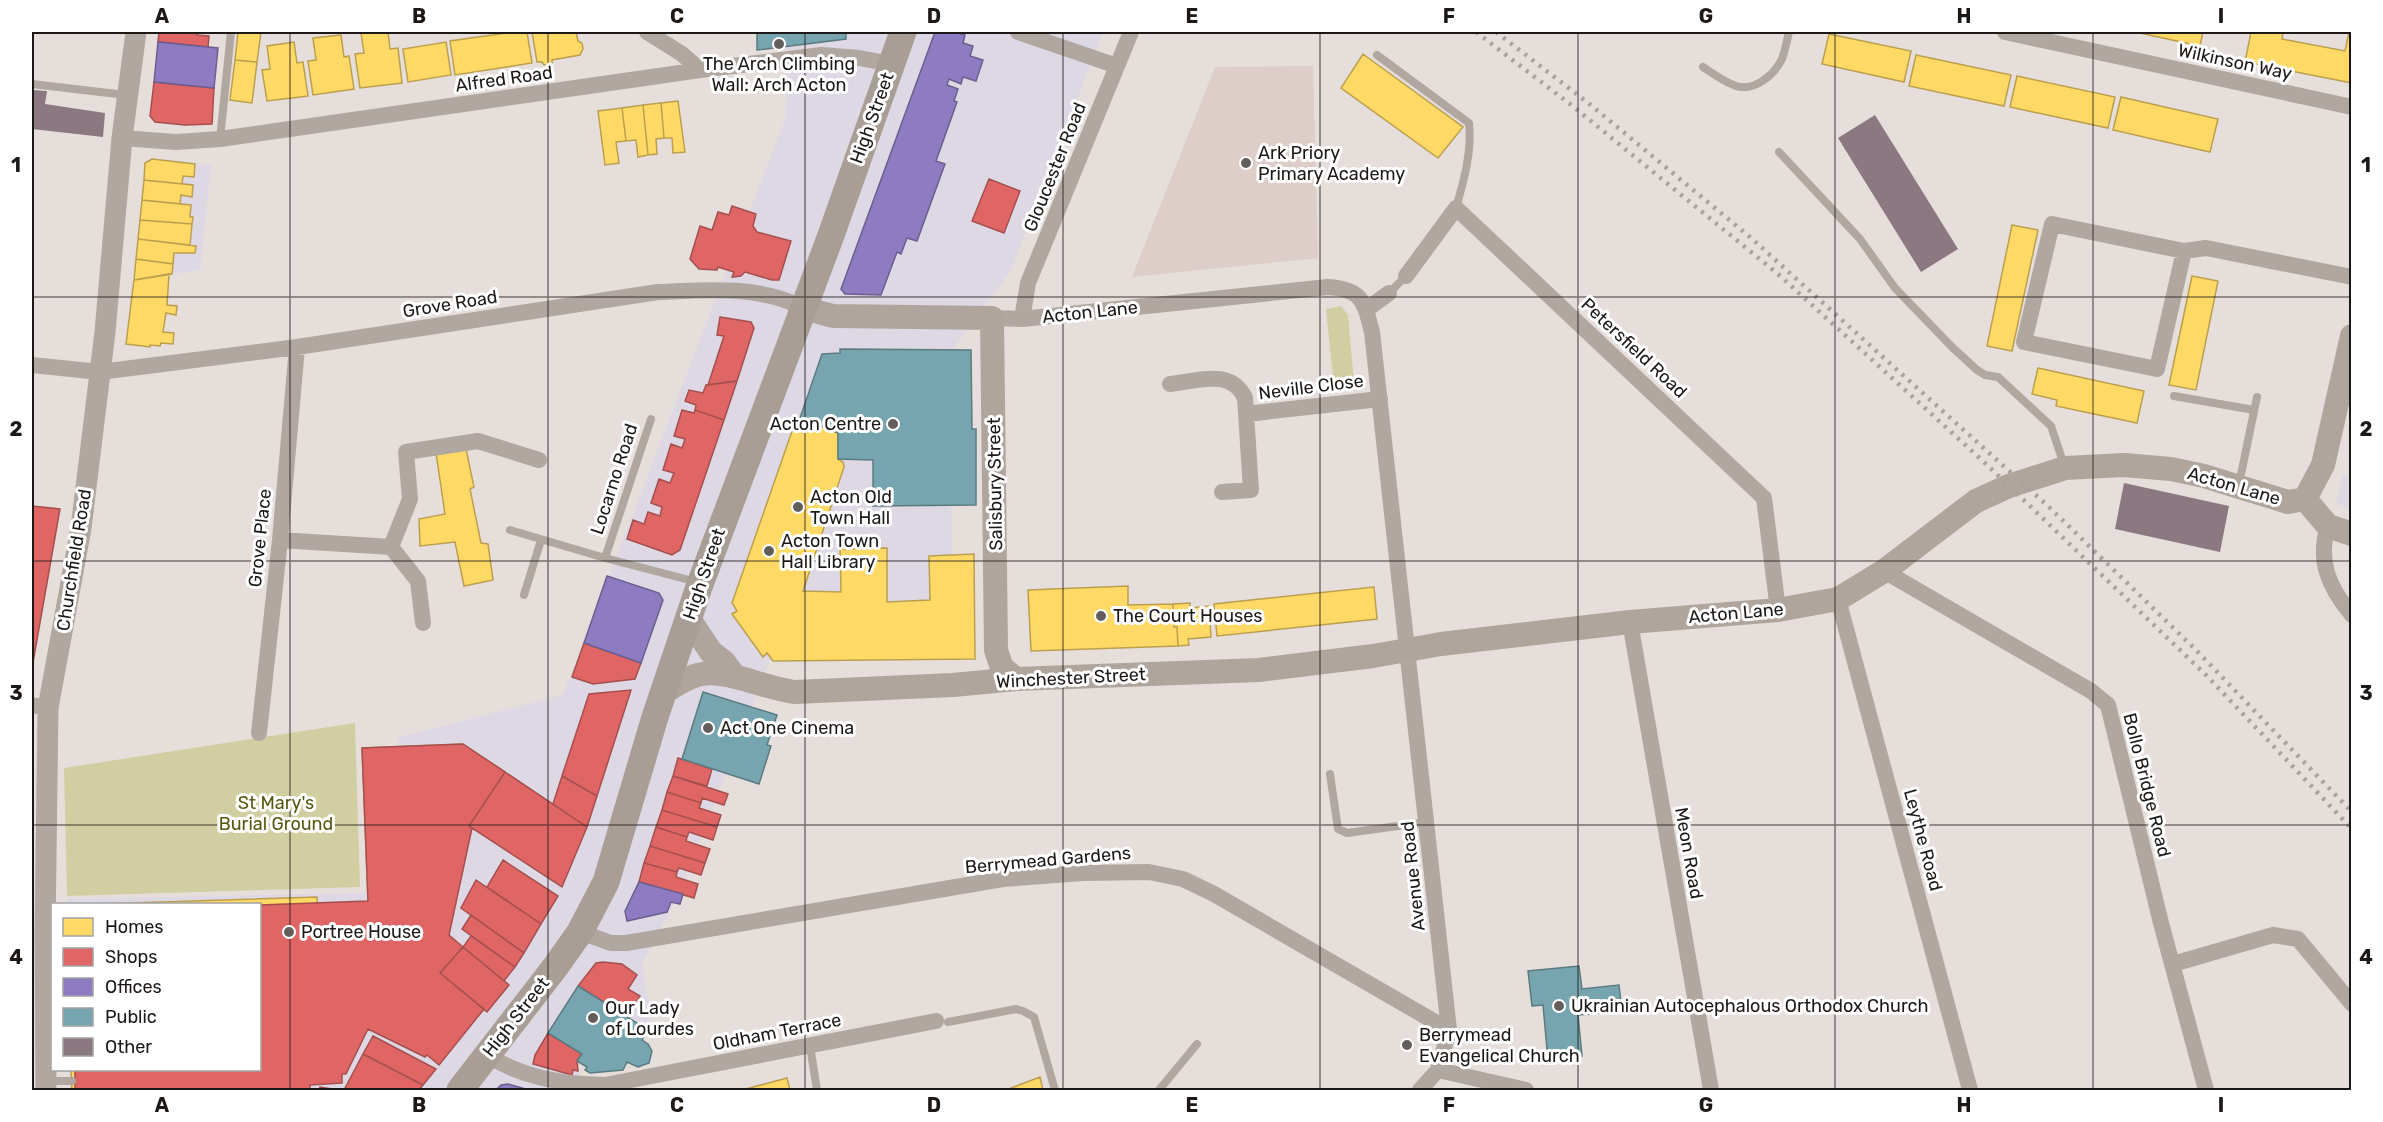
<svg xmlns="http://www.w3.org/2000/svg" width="2383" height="1122" font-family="Rubik,sans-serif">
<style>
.commercial{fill:#ddd8e3}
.built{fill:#ddcec9}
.green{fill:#d1cfa1}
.homes{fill:#ffd966;stroke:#bb9f4e;stroke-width:1.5}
.shops{fill:#e06666;stroke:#a54f4e;stroke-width:1.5}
.offices{fill:#8e7cc3;stroke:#6c5e8f;stroke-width:1.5}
.public{fill:#76a5af;stroke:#5b7b81;stroke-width:1.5}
.building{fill:#8b7880}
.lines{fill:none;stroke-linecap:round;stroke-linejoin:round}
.service{stroke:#afa7a0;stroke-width:8}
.minor{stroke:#afa7a0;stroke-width:16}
.tertiary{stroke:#afa7a0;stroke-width:21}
.secondary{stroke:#afa59d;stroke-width:24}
.primary{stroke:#a89e96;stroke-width:27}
.rail{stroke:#aaa29f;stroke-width:4.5;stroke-dasharray:3 6;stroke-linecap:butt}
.grid{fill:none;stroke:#1c1816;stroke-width:1.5;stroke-opacity:0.55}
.poi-dot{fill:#635d5b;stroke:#fff;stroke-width:2}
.labels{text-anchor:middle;stroke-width:6;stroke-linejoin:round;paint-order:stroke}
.street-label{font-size:18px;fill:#1c1816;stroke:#fff}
.poi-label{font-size:18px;fill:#1c1816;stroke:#fff;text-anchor:start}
.park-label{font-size:18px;fill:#56580f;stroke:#fff}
.neatline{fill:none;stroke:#1c1816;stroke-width:2}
.grid-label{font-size:20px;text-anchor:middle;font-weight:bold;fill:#1c1816}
</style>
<rect width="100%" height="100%" fill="#e6dedb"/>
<path class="commercial" d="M787 32H1103L1011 270 948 356 954 642 779 638 677 897 642 964 653 1033 578 986 579 1074 558 1090H69V1070H260V904H67V899L368 893 397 799 399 737 563 695 786 117Z
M152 159 211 165 200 270 134 280 145 163Z
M2343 475 2351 477V509L2336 503Z"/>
<path class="built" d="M1313 66 1318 258 1132 277 1215 67Z"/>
<path class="green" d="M1341 306 1348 315 1354 382 1334 388 1326 309Z
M355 723 360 887 67 896 64 768Z"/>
<path class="homes" d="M238 32H261L257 62 235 60Z
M388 32 390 49 398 48 402 83 360 88 355 54 364 53 361 33Z
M514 32H527L532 63 455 75 450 41Z
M532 32H576L578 41 582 43 583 49 580 55 552 60V64L544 65 542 62H537Z
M2135 32H2203L2200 46Z
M2251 32H2283L2282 39 2345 51 2349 32H2352V83L2245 62Z
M1829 34 1911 51 1904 82 1822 64Z
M341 35 344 57 349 56 354 89 313 95 308 61 316 60 313 38Z
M294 42 297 63 303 62 308 96 267 101 262 70 270 69 267 46Z
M446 42 451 75 408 82 403 49Z
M1363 54 1463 127 1438 158 1341 88Z
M1916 55 2011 75 2004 106 1909 86Z
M235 60 257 62 252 103 230 100Z
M2017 76 2115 97 2108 128 2010 107Z
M2121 97 2218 119 2210 152 2113 130Z
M678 101 685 152 673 153 672 138H664L661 103Z
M661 103 664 138 656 139 657 154 648 155 643 105Z
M643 105 648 155 638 157 636 140 626 141 622 108Z
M622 108 626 141 616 142 619 163 605 165 598 111Z
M152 159 195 164 194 177 183 176 182 184 144 180 145 163Z
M144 180 193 185 192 197 181 195 180 204 142 200Z
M142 200 191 205 190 217H193L192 224 140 220Z
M140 220 192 224 190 245 138 239Z
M2012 225 2038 230 2012 351 1987 346Z
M138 239 196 246 195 253H174L173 264 136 259Z
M136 259 173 264 172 274 134 280Z
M169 274 167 305 177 306 176 315 166 313 163 332 174 333 173 344 161 343 160 346 150 345V347L126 344 134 280Z
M2192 276 2218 281 2196 390 2169 385Z
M2038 368 2144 391 2137 423 2056 406 2057 400 2032 394Z
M797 417 838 433V459L843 462 844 467 803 591 841 592 840 549 887 548V602L930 600 929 556 974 554 975 659 773 661 767 653 763 657 732 614 737 611 732 603Z
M466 449 474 487 470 489 481 543 488 544 493 580 464 586 455 542 420 546 419 519 445 514 436 453Z
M1128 586V605L1173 604 1174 627H1177L1178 646 1031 651 1028 590Z
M1374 587 1377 619 1217 636 1214 604Z
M1190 603V608L1209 606 1211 637 1188 639 1189 645 1178 646 1177 627H1174L1173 604Z
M463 744 505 772 475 817 454 802 403 803 405 899 368 901 362 748Z
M317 897 319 984 271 986V959H260V904H97Z
M320 1015 322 1080 207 1083V1070H260V1017Z
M71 1070H107L108 1090H72Z
M1040 1077 1043 1090H1006Z
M787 1078 790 1090H742Z"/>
<path class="shops" d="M159 32H197V35L209 36 208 47 158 42Z
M154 82 214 88 212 124 185 125 155 122 150 116Z
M989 179 1020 191 1004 233 972 221Z
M732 206 756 214 753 226 757 232 791 241 779 280H772L745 272 741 276 732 277 734 272 718 267 717 270 699 269 690 259 700 226 712 230 718 212 729 215Z
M720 317 751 322 754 328 737 381 708 385 724 336 717 335Z
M737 381 724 420 695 410 696 405 685 401 689 390 703 393 706 385Z
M682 410 694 413 695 410 724 420 680 550 672 555 627 539 633 520 644 524 648 512 660 516 662 507 651 503 659 479 670 483 674 473 663 470 671 444 682 448 685 439 674 436Z
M32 506 60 509 32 668Z
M584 643 641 663 635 679 593 684 572 677Z
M631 690 597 796 562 776 589 694Z
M463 744 505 772 469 826 472 828 449 935 463 947 440 973 484 1009 439 1065 427 1055 425 1057 368 1029 346 1074H342V1083L310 1085V1090H75V1070H260V905L368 901 362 748Z
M678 758 712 769 707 786 673 776Z
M505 772 587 827 562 887 469 826Z
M562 776 597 796 587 827 553 804Z
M673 776 728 794 724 805 702 798 701 803 667 792Z
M667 792 701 803 699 808 721 815 717 827 662 810Z
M662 810 717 827 713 840 689 832 687 837 656 827Z
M656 827 687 837 686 841 710 849 705 863 650 846Z
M650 846 705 863 701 875 679 868 677 872 644 863Z
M503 860 558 896 541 924 487 887Z
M644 863 677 872 676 877 698 884 694 898 639 882Z
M476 880 541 924 524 953 461 908Z
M471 915 524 953 515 967 462 929Z
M471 936 515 967 504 981 463 947Z
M463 947 509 985 487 1012 440 973Z
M603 962 622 964 637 975 628 989 640 996 630 1013 612 1002 610 1006 578 986 596 963Z
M548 1033 582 1054 577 1061 578 1071 573 1070 572 1075 533 1064 535 1055Z
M373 1036 436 1069 423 1085 363 1054Z
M363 1054 423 1085 419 1090H344Z
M320 1087 338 1090H319Z"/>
<path class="offices" d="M935 32H955L965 35 963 43 973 46 970 56 983 60 976 81 963 77 961 84 949 79 947 85 958 89 954 101 957 102 936 161 945 164 917 241 907 238 901 254 897 252 881 295 845 294 841 289Z
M158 42 218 48 214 88 154 82Z
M607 576 659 593 663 600 641 663 584 643Z
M639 882 683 894 680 904 671 902 667 912 627 921 625 911Z
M508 1084 529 1090H496L501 1085Z"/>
<path class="public" d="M757 32H846V39L757 50Z
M840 349 971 350 972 429H976V505L873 506V460L838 459V433L800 418 822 354 840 353Z
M703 692 777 715 767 745 771 746 759 784 682 759Z
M1579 966 1582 989 1619 985 1622 1011 1578 1015 1582 1056 1548 1060 1543 1005 1532 1006 1528 971Z
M578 986 648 1030 642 1040 648 1044 652 1051 649 1063 638 1067 627 1062 623 1070 590 1073 585 1070 587 1067 577 1061 582 1054 548 1033Z"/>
<path class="building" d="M32 90 47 91 45 104 105 113 103 137 32 129Z
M1875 115 1958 249 1921 272 1838 138Z
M2124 483 2229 506 2220 552 2115 529Z"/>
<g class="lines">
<path class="service" d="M1377 55 1469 123C1472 152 1464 180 1456 208
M1703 67C1713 74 1725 82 1736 86 1754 92 1774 75 1782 59 1785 51 1787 40 1789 32
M32 84 126 95
M220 139 231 32
M1779 152 1860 239 1895 288 1952 347 1977 370 1985 375 1998 377 2051 426 2065 468
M1389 293 1406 276
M2174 396 2254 410
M651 419 605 558 697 582
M2239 484 2257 397
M510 530 605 558
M524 595 541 540
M1330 774 1338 829 1347 833 1427 822
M948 1022 1016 1009 1023 1011 1034 1017 1055 1090
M810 1046 817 1090
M47 1081H72
M1159 1090 1197 1044"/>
<path class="minor" d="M647 32 682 54 700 70
M1018 32 1117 66
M2005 32 2352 107
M122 138 176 142 220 139 700 70 821 55 859 58 892 64
M2184 251 2157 369 2024 342 2052 224 2184 251 2206 248 2352 277
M1406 276 1456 208 1764 498 1778 610
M1366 310 1389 293
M992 318 1022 319 1328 287C1362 289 1364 301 1372 332L1449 1030 1438 1070 1420 1090
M1022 319 1028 283 1131 32
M32 365 100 372 297 347 658 292C706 290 760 285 803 308
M1170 384C1198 381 1231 368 1245 398L1251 490 1222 492
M1246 414 1380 399
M2328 526C2317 561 2329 588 2352 615
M280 540 391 547
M1884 571 2091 691 2108 705 2161 923 2206 1090
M1838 599 1970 1090
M1630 622 1711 1090
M423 623 418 581 391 547 410 499 406 452 478 441 539 460
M32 705 48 708
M259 733 280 540 297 347
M580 932 611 943H626L1003 879 1083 873 1149 872 1183 879 1214 894 1449 1030
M2173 964 2273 935 2298 939 2352 1004
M487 1055C523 1078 562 1084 605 1085L936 1021
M1438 1070 1526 1090"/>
<path class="tertiary" d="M46 1090 45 933 48 708 81 528 105 332 122 138 136 32"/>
<path class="secondary" d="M803 308 833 316 992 318 996 650 1002 668 1016 679
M2305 499 2323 465 2352 336
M2305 499 2328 526 2352 534
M689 619 711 652 724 662 735 677
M664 692C676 685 689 676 702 674 728 669 766 689 795 692L953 685 1016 679 1259 670 1373 656 1441 644 1630 622 1778 610 1838 599 1884 571 1976 501 2009 486 2065 468 2124 465 2171 469 2204 476 2288 502 2305 499"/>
<path class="primary" d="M460 1090 556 966 580 932 606 882 655 717 699 587 830 238 903 32"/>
<path class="rail" d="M1476 32 1570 104 1778 274 1984 462 2207 676 2352 829
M1496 32 1587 102 1750 237 2049 507 2195 649 2352 812"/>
</g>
<path class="grid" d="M290 32V1090M548 32V1090M805 32V1090M1063 32V1090M1320 32V1090M1578 32V1090M1835 32V1090M2093 32V1090M32 297H2352M32 561H2352M32 825H2352"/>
<g class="poi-dot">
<circle cx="779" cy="44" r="6"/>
<circle cx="1246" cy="163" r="6"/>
<circle cx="893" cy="424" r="6"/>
<circle cx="798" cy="507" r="6"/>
<circle cx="769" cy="551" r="6"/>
<circle cx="1101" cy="616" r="6"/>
<circle cx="708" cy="728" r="6"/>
<circle cx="289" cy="932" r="6"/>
<circle cx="1559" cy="1006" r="6"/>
<circle cx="593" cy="1018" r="6"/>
<circle cx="1407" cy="1045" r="6"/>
</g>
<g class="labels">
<g class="street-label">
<text transform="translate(2235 62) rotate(12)" y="6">Wilkinson Way</text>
<text transform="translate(504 79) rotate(-8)" y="6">Alfred Road</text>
<text transform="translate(872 118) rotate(-70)" y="6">High Street</text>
<text transform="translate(1055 167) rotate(-68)" y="6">Gloucester Road</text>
<text transform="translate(450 304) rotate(-9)" y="6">Grove Road</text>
<text transform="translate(1090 312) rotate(-6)" y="6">Acton Lane</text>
<text transform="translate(1634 348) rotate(43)" y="6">Petersfield Road</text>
<text transform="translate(1311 387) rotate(-7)" y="6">Neville Close</text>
<text transform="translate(614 479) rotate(-72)" y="6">Locarno Road</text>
<text transform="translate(995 484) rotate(-91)" y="6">Salisbury Street</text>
<text transform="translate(2234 486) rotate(16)" y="6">Acton Lane</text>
<text transform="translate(260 538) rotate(-84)" y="6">Grove Place</text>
<text transform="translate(74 560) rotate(-81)" y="6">Churchfield Road</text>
<text transform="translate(704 574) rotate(-71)" y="6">High Street</text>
<text transform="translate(1736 613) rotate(-5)" y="6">Acton Lane</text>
<text transform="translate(1071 678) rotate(-3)" y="6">Winchester Street</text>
<text transform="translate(2147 785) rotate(76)" y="6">Bollo Bridge Road</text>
<text transform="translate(1923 840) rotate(75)" y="6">Leythe Road</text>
<text transform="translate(1689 853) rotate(80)" y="6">Meon Road</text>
<text transform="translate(1048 860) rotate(-5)" y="6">Berrymead Gardens</text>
<text transform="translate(1413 876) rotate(-96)" y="6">Avenue Road</text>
<text transform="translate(516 1017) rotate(-52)" y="6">High Street</text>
<text transform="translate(777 1032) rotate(-11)" y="6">Oldham Terrace</text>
</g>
<g class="poi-label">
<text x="779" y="70" text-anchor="middle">The Arch Climbing<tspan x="779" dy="21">Wall: Arch Acton</tspan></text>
<text x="1258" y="159">Ark Priory<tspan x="1258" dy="21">Primary Academy</tspan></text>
<text x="881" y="430" text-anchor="end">Acton Centre</text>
<text x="810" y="503">Acton Old<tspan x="810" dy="21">Town Hall</tspan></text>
<text x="781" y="547">Acton Town<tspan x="781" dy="21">Hall Library</tspan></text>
<text x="1113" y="622">The Court Houses</text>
<text x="720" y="734">Act One Cinema</text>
<text x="301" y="938">Portree House</text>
<text x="1571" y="1012">Ukrainian Autocephalous Orthodox Church</text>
<text x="605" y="1014">Our Lady<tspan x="605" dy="21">of Lourdes</tspan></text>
<text x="1419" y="1041">Berrymead<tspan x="1419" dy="21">Evangelical Church</tspan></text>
</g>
<g class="park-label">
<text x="276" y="809">St Mary's<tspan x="276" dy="21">Burial Ground</tspan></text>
</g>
</g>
<rect width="2383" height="1122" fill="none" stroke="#ffffff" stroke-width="66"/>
<rect x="51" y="903" width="210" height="168" fill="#ffffff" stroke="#a4a3a2" stroke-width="1.5"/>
<rect x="63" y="918" width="30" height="18" fill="#ffd966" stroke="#a4a3a2" stroke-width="1.5"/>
<text x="105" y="933" font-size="18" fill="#1c1816">Homes</text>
<rect x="63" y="948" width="30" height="18" fill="#e06666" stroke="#a4a3a2" stroke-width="1.5"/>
<text x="105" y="963" font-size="18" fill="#1c1816">Shops</text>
<rect x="63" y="978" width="30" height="18" fill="#8e7cc3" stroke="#a4a3a2" stroke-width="1.5"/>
<text x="105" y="993" font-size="18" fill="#1c1816">Offices</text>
<rect x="63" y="1008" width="30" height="18" fill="#76a5af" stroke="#a4a3a2" stroke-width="1.5"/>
<text x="105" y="1023" font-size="18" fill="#1c1816">Public</text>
<rect x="63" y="1038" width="30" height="18" fill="#8b7880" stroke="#a4a3a2" stroke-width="1.5"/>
<text x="105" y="1053" font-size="18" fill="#1c1816">Other</text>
<rect x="33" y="33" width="2317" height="1056" class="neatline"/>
<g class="grid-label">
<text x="162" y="23">A</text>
<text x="419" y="23">B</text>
<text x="677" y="23">C</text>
<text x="934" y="23">D</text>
<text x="1192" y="23">E</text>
<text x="1449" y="23">F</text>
<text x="1706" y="23">G</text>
<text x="1964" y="23">H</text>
<text x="2221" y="23">I</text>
<text x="16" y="172">1</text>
<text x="2366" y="172">1</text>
<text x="16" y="436">2</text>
<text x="2366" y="436">2</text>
<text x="16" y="700">3</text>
<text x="2366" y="700">3</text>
<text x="16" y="964">4</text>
<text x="2366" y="964">4</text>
<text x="162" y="1112">A</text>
<text x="419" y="1112">B</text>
<text x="677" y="1112">C</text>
<text x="934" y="1112">D</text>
<text x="1192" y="1112">E</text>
<text x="1449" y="1112">F</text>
<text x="1706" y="1112">G</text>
<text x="1964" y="1112">H</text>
<text x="2221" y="1112">I</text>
</g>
</svg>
